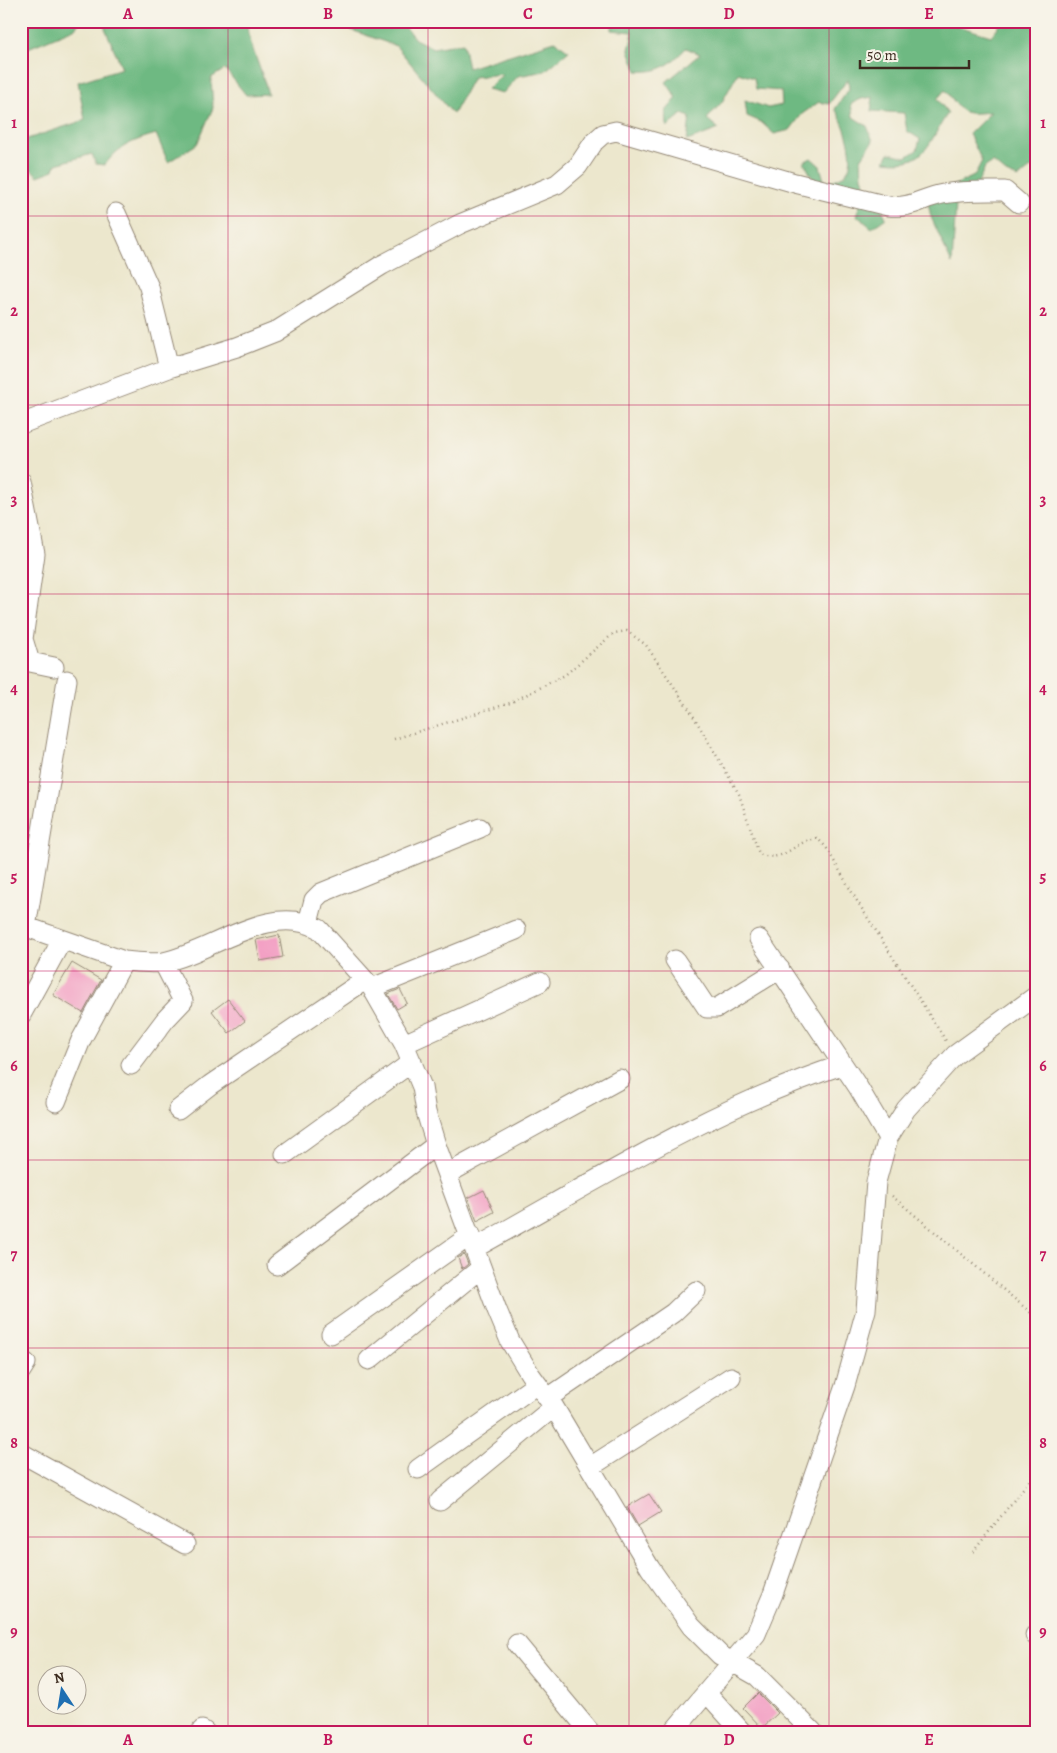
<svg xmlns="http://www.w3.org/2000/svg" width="1057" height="1753" font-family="Alegreya,serif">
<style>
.forest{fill:#6eb982;stroke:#547250}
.building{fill:#f3a0c4}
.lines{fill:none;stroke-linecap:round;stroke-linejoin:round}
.minor-casing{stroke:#948876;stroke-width:21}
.path{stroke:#948876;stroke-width:2.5;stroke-dasharray:1 4;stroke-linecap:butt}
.minor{stroke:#fff;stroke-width:19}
.grid{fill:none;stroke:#c2185b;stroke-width:1;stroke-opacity:0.55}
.neatline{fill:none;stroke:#c2185b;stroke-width:2}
.grid-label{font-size:16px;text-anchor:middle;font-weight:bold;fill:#c2185b}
</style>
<rect width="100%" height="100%" fill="#f7f3e8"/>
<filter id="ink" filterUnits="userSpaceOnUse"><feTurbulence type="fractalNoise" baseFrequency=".02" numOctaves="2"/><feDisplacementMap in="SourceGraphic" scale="10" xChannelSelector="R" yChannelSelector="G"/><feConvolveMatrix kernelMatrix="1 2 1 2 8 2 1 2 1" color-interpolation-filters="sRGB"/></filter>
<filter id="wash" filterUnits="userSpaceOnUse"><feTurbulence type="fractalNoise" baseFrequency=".0096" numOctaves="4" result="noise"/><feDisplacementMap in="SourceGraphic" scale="20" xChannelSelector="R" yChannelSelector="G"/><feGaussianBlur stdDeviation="1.12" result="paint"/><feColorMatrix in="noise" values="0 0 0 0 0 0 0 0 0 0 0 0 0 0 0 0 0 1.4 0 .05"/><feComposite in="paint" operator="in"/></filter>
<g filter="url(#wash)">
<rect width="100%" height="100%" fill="#ece7cd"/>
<path class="forest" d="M21 21H81L74 29 21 51Z
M102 21H246C249 45 262 70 268 94L246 95 225 69 211 78 213 108 197 144 168 162 156 134C135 140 118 146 105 165L96 164 92 154 56 164 54 170 38 176 21 160V141L85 120 78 82 122 68Z
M334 21H400L415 39 433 48 463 43 468 68 555 41 569 51 545 71 518 76 503 93 487 89 503 74 473 77 453 114 396 46 343 27Z
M615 21H941L991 36 1003 21H1036V164L1018 178 1006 173 993 162 985 167 978 183 989 194 972 205 967 200 956 204 952 264 931 217 927 198 974 176 982 161 969 134 991 112C958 115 965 114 945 90L937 99 948 113C928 142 927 167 885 161L889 153 906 157 917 150 920 139 907 131 904 113 871 111 873 97 861 99 851 104 853 117 867 126 873 141 861 159 862 177 868 192 878 200 886 218 872 228 856 215 861 202 855 186 835 191 814 181 804 162 811 158 820 166 825 184C831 181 842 178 846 173 858 160 844 121 835 109L849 89 848 79 829 104 819 102 802 114 790 130 774 134 761 122 747 116 745 100 768 108 782 105 781 91 756 89 754 78 738 73 722 102 707 119 719 129 687 141 690 117 682 114 667 127 666 111 677 98 666 82 700 54 686 48C671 64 661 73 637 71L629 50 633 32 611 30Z"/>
<g id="blocks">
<path class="building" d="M279 935 283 957 260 961 256 940Z
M72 963 101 980 83 1013 53 995Z
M400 989 407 1003 397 1009 388 994Z
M228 999 245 1021 229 1033 212 1011Z
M484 1190 494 1212 477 1221 468 1198Z
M464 1254 468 1264 462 1269 458 1258Z
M649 1494 661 1512 638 1526 627 1507Z
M758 1693 778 1713 762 1728 743 1708Z"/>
</g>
</g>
<g filter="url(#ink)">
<use href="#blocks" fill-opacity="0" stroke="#948876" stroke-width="1"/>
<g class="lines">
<defs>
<path id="minor" d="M116 213 149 287 169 368
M21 424 169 368 237 347 275 332 382 265 460 224 557 184 578 166 594 142 603 134 616 131 795 183 888 206C912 209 921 198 943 194 963 190 985 191 1005 191L1019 203
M21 482 35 554 23 639 30 662 54 667
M308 923 314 900 321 893 480 828
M21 925 124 961C137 962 151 964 163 962 211 953 270 901 319 929L372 988 404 1044 422 1087 426 1112 436 1145 497 1310 510 1341 530 1374 554 1407 650 1568 691 1626 720 1655 757 1676 813 1732
M26 927 67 680
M759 939 858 1087 888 1138
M675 960 707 1008H717L780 969
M372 988 516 930
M21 1015 62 940
M404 1044 540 982
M131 1065 165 1020 183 1001 163 962
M56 1102 81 1040 124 961
M178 1110 210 1085 365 980
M285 1154 412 1062
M447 1174 620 1079
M475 1248C594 1182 711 1108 842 1065
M277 1265 436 1145
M331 1334 471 1235
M369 1360 481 1268
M21 1371 26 1363
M548 1398 673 1313 696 1291
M21 1453 185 1544
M590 1467 731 1377
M418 1469 537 1384
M440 1501 554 1407
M1035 1635 1036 1636
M517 1644 590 1732
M707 1693 742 1732
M202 1730 205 1732
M673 1732 756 1634 773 1594 845 1386 866 1310 876 1182 888 1138 906 1109 955 1055 1036 996"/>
</defs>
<use href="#minor" class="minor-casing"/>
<path class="path" d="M394 739 510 703 565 675 614 633 627 631 646 645 691 712 739 794 759 854C785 864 792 842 817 838L826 847 857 901 946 1041
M892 1196 1036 1317
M973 1552 1036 1472"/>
<use href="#minor" class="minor"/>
</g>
</g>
<path class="grid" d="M228 21V1732M428 21V1732M629 21V1732M829 21V1732M21 216H1036M21 405H1036M21 594H1036M21 782H1036M21 971H1036M21 1160H1036M21 1348H1036M21 1537H1036"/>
<rect width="1057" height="1753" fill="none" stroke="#f7f3e8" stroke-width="55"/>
<g transform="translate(62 1690) rotate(348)"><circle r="24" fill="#f7f3e8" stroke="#aca397"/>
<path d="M0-4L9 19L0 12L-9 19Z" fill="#1f6fb2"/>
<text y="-8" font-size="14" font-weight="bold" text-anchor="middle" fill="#3b2a1e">N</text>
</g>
<path d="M860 60v8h109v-8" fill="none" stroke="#3b2a1e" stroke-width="2.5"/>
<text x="867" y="60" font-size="15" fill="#3b2a1e" stroke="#f7f3e8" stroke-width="4" paint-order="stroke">50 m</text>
<rect x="28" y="28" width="1002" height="1698" class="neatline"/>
<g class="grid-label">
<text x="128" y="19">A</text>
<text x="328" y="19">B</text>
<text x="528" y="19">C</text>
<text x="729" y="19">D</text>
<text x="929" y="19">E</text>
<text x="14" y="128">1</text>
<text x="1043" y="128">1</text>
<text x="14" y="316">2</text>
<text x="1043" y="316">2</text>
<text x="14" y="505">3</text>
<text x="1043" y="505">3</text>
<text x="14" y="694">4</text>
<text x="1043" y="694">4</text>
<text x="14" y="882">5</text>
<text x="1043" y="882">5</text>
<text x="14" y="1071">6</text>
<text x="1043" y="1071">6</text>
<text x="14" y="1260">7</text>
<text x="1043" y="1260">7</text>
<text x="14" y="1448">8</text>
<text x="1043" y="1448">8</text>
<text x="14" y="1637">9</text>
<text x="1043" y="1637">9</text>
<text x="128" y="1745">A</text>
<text x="328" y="1745">B</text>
<text x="528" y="1745">C</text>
<text x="729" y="1745">D</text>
<text x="929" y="1745">E</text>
</g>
</svg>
